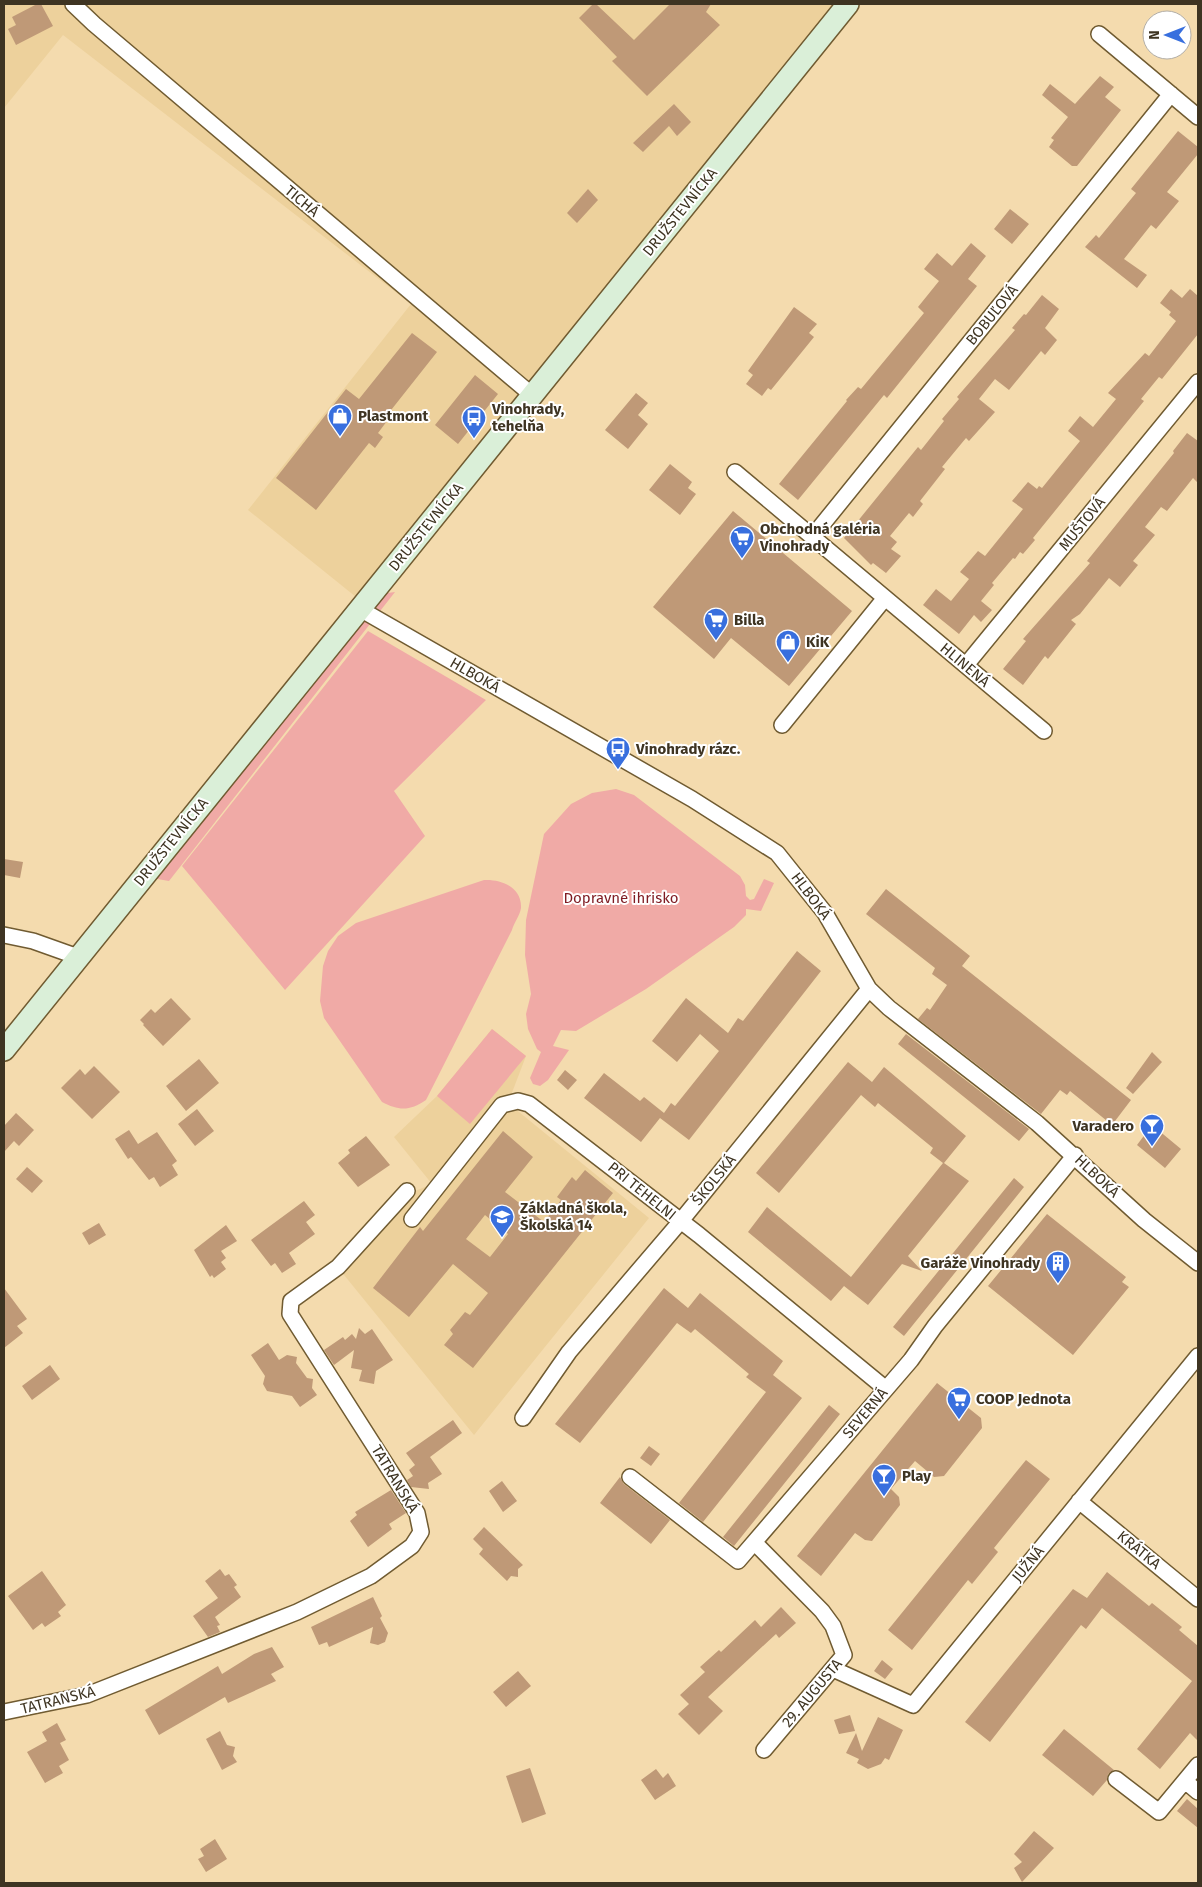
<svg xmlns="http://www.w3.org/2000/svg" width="1202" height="1887" font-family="'Fira Sans',sans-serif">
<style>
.built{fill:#edd19c}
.green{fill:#f0aaa6}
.building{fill:#bf9977;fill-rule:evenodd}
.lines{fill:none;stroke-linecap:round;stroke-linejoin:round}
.street-casing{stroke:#705b31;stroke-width:18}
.secondary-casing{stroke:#705b31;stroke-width:24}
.street{stroke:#fff;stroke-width:15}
.secondary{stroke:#daefd8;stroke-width:21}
.labels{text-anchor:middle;stroke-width:4;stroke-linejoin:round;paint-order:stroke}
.street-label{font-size:15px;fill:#3e3422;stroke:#fff}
.poi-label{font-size:15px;font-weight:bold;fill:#3e3422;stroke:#fff;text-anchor:start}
.park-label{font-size:15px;fill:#7f1c23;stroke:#fff}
</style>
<rect width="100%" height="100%" fill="#f4dbae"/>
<path class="built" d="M4 4H837L356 597 248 510 411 304 63 35 4 108Z
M492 1029 526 1056 508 1103 649 1218 474 1435 340 1270 413 1192 432 1184 394 1137 437 1096Z"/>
<path class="green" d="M395 592 169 881 134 875 356 597Z
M368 631 486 700 394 791 425 836 285 990 182 866Z
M616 789 634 795 740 876 745 885 746 896 750 900 754 899 764 879 774 883 761 911 746 909V915L734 927 646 989 576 1031 561 1030 553 1046 569 1050 548 1080 540 1086 533 1084 530 1078 541 1052 537 1049 528 1029 526 1014 531 994 525 955 526 920 544 834 571 804 592 793Z
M484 880C501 879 522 887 521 908 520 915 514 923 512 930L426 1100C410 1111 399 1111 382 1102L324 1018 320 1001 323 966 328 951 338 936 356 923Z
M492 1029 526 1056 470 1124 437 1096Z"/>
<path class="building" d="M37 4H41L53 26 16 45 8 29 16 25 12 17Z
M593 4H596L634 40 670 4H711L706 12 720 25 647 96 612 61 617 57 579 18Z
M1100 76 1114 87 1105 97 1121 110 1077 166H1072L1049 147 1054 140 1051 138 1068 117 1042 95 1050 84 1075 104Z
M674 104 691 122 677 136 669 126 643 152 633 143Z
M1178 131 1198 147V154L1167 192 1179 201 1156 229 1151 225 1124 259 1147 275 1137 288 1085 247 1096 235 1099 238 1136 193 1131 189Z
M588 189 598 200 577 223 567 213Z
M1010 209 1029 224 1012 244 994 229Z
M971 243 986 256 968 279 977 286 887 398 884 395 798 500 779 484 847 401 846 400 858 387 861 389 924 313 918 307 939 281 924 269 937 253 952 266Z
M1171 289 1182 298 1190 289 1198 296V334L1162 379 1159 377 1141 399 1144 401 1033 538 1035 540 1023 554 1020 552 1015 559 1013 558 992 583 994 585 981 601 992 610 981 622 974 615 959 634 923 605 936 589 951 601 969 579 960 572 978 551 985 556 1023 509 1012 501 1028 482 1037 489 1039 486 1042 488 1080 441 1068 431 1080 416 1093 427 1116 399 1108 393 1145 353 1149 356 1176 321 1169 315 1171 312 1160 303Z
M1042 295 1059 309 1045 328 1057 340 1045 355 1041 351 1009 390 995 379 979 399 995 412 969 441 966 438 942 467 945 469 920 501 923 504 913 517 909 513 890 536 897 542 891 549 901 556 886 573 873 563 871 565 844 538 918 447 921 450 944 421 942 419 959 399 957 397 1015 330 1012 328 1024 314 1026 315Z
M794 307 817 324 809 333 814 337 771 390 768 388 762 396 746 384 753 375 748 371Z
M412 333 437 352 384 419 387 421 378 433 383 437 375 448 369 443 316 510 276 478 346 389 359 399Z
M475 375 498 394 458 444 435 425Z
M636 393 648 403 638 415 648 424 628 449 605 430Z
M1187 433 1198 441V483L1193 478 1167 511 1161 507 1145 527 1155 535 1133 561 1138 565 1120 587 1109 578 1080 614 1071 620 1076 624 1048 659 1045 656 1023 685 1003 669 1026 641 1023 639 1090 563 1087 561 1174 453 1173 451Z
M670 464 692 482 688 488 696 494 680 515 649 490Z
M733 511 852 611 789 686 731 638 714 659 653 607Z
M4 859 23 862 20 878 4 875Z
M886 889 970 956 962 966 1131 1100 1112 1125 1070 1091 1067 1095 1060 1090 1041 1114 918 1019 927 1008 930 1010 947 985 932 974 935 968 866 914Z
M797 951 821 971 689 1140 660 1118 641 1142 584 1098 604 1073 640 1101 644 1097 664 1113 671 1103 675 1106 719 1051 700 1034 677 1062 652 1041 686 998 728 1033 738 1018 743 1021Z
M171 998 191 1019 163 1046 143 1025 144 1024 140 1020 151 1009 155 1013Z
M906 1034 1029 1129 1019 1141 898 1044Z
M1152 1052 1162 1062 1133 1094 1126 1088Z
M199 1059 219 1083 186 1111 166 1086Z
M848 1062 872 1082 884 1067 966 1136 944 1163 969 1181 908 1256 922 1271 902 1264 868 1305 844 1286 831 1301 748 1232 767 1207 851 1277 943 1163 930 1153 933 1148 878 1103 875 1107 861 1095 779 1193 756 1173Z
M94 1066 120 1092 92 1119 61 1088 80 1069 85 1075Z
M565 1070 577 1080 568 1090 557 1080Z
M197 1109 214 1131 195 1146 178 1124Z
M16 1113 34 1130 19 1146 14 1141 4 1152V1126Z
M1152 1125 1181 1149 1165 1168 1137 1145Z
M129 1130 138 1144 157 1132 177 1161 172 1165 178 1175 160 1187 154 1177 149 1180 131 1157 128 1159 115 1139Z
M503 1131 533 1157 505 1192 544 1222 561 1200 557 1197 572 1177 576 1181 585 1170 613 1193 473 1368 444 1345 453 1334 450 1330 465 1312 470 1315 488 1293 453 1264 409 1317 373 1288 420 1227 423 1231ZM485 1215 508 1234 490 1257 466 1239Z
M366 1136 390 1165 358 1187 338 1163 350 1153 348 1150Z
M27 1167 43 1181 32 1193 16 1179Z
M1014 1178 1024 1187 904 1336 893 1327Z
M304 1201 315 1215 306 1222 315 1234 289 1253 296 1264 282 1273 275 1263 271 1266 251 1240Z
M1047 1214 1126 1277 1122 1282 1129 1287 1073 1355 988 1286Z
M99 1223 106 1235 89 1245 82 1233Z
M226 1225 237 1241 221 1251 226 1258 221 1262 226 1269 214 1278 212 1275 210 1277 194 1250Z
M4 1288 27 1319 17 1326 23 1333 4 1348Z
M664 1288 688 1308 700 1293 783 1361 773 1375 802 1398 703 1522 679 1503 766 1392 746 1377 749 1374 695 1329 691 1333 677 1323 580 1443 555 1424Z
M359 1328 365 1334 372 1329 393 1360 376 1371 374 1384 359 1381 362 1370 351 1368 354 1350 334 1365 324 1350 343 1337 345 1340 352 1334 356 1339Z
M268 1343 279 1360 287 1355 297 1357 296 1363 307 1378 313 1379 312 1388 317 1395 300 1407 292 1396 267 1391 263 1384 265 1376 251 1355Z
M50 1365 60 1379 32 1400 22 1386Z
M937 1383 981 1418 982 1428 944 1476 934 1477 915 1461 891 1489 899 1497 900 1505 872 1541 865 1540 855 1533 821 1576 797 1556Z
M829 1405 840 1414 734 1546 723 1537Z
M453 1420 462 1433 430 1457 442 1474 428 1483 429 1489 411 1487 407 1480 413 1476 409 1470 415 1465 406 1453Z
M649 1446 660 1454 651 1466 640 1458Z
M1026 1460 1050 1479 994 1548 998 1552 972 1584 968 1580 912 1650 888 1630Z
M620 1477 624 1484 670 1520 651 1544 600 1503Z
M502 1481 517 1501 503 1512 489 1491Z
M391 1490 406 1513 389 1524 392 1529 368 1547 350 1521 357 1515 355 1512Z
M484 1527 523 1565 518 1569V1577L511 1576 507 1581 479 1554 483 1549 473 1539Z
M220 1569 225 1576 229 1574 237 1585 234 1587 241 1597 215 1617 220 1625 217 1626 220 1632 208 1637 193 1616 218 1598 205 1581Z
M42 1571 66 1605 58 1612 61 1616 45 1627 42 1623 33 1630 8 1596Z
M1107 1572 1149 1606 1152 1603 1182 1627 1179 1630 1198 1646V1741L1190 1733 1160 1769 1137 1749 1192 1681 1102 1608 1086 1629 1081 1625 990 1742 965 1722 1073 1589 1087 1598Z
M373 1597 382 1616 380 1618 388 1633 385 1642 378 1645 370 1643 373 1627 329 1647 327 1642 319 1645 311 1627Z
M781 1607 796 1623 779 1638 776 1634 708 1697 723 1711 699 1735 678 1714 689 1704 680 1695 705 1672 700 1667 719 1650 721 1652 755 1620 761 1627Z
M272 1647 284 1667 271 1674 276 1681 228 1703 225 1697 159 1735 145 1710 218 1666 222 1674 254 1654Z
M882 1660 893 1669 885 1679 874 1671Z
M518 1671 531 1686 506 1707 493 1692Z
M850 1715 855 1731 839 1734 834 1720Z
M878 1717 903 1730 889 1760 885 1758 881 1764 868 1769 857 1763 859 1759 846 1753 856 1733 862 1751Z
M57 1723 66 1740 60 1743 69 1760 59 1766 63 1773 45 1783 27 1752 47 1741 42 1732Z
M1064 1729 1114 1770 1108 1774 1107 1780 1093 1796 1042 1755Z
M220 1731 227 1745 235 1747 233 1756 237 1762 222 1770 206 1739Z
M530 1768 546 1814 522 1823 506 1776Z
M656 1769 663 1778 668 1773 676 1786 655 1800 641 1780Z
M1187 1799 1198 1809V1828L1177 1811Z
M1034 1831 1054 1848 1022 1882 1014 1868 1022 1862 1014 1854Z
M215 1839 227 1859 206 1872 198 1859 204 1856 200 1849Z"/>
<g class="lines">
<defs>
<path id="street" d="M73 4 94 24 532 395
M1099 34 1198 117
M735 472 1044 731
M813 536 1171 94
M360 609 692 799 777 853 825 913 869 989 889 1008 1037 1123 1144 1220 1198 1263
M966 665 1198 382
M782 725 885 598
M4 935 33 941 78 957
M412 1219 502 1105 518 1101 529 1104 699 1235 886 1389
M523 1418 569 1352 680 1222 869 989
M630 1477 738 1561 911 1360 935 1326 1075 1155
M1079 1501 1198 1599
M755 1543 822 1611 833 1626 844 1655 764 1750
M833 1669 913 1705 1198 1356
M4 1712 87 1695 297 1612 371 1576 412 1546 421 1532 417 1513 290 1314 291 1301 338 1267 407 1191
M1116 1779 1159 1812 1198 1765
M1185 1781 1198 1792"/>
<path id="secondary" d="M4 1050 848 4"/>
</defs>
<use href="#street" class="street-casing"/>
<use href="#secondary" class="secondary-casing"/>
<use href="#street" class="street"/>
<use href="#secondary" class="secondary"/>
</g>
<defs>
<symbol id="shop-pin" viewBox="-11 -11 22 30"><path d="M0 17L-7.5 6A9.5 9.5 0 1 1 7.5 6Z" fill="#386fde" stroke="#fff"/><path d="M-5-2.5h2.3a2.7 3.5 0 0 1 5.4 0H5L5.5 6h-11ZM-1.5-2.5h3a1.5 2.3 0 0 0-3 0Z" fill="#fff"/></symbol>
<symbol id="bus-pin" viewBox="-11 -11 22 30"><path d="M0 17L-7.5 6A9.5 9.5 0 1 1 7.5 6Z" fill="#386fde" stroke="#fff"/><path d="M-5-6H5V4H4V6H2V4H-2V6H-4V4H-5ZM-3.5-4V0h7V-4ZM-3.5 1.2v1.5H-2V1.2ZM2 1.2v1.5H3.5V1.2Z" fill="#fff"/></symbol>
<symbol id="supermarket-pin" viewBox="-11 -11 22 30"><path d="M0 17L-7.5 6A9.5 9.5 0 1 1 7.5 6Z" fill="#386fde" stroke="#fff"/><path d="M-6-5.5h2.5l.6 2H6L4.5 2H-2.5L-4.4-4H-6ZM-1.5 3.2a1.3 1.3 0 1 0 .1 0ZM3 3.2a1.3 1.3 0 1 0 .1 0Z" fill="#fff"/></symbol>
<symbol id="bar-pin" viewBox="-11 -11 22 30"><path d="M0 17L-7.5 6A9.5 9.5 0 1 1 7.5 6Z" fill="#386fde" stroke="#fff"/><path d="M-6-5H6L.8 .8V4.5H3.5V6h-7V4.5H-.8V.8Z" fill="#fff"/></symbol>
<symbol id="school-pin" viewBox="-11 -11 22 30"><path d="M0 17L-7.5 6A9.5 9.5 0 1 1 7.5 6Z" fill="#386fde" stroke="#fff"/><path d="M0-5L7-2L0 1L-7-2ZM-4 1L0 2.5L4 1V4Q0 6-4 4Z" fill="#fff"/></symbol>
<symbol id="building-pin" viewBox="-11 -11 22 30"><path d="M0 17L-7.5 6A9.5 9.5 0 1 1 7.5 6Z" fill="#386fde" stroke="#fff"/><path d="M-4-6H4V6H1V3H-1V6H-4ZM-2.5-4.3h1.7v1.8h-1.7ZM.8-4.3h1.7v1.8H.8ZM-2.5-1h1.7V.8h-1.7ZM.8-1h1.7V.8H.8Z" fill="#fff"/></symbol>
</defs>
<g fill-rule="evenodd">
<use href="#shop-pin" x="326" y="402" width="28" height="38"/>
<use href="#bus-pin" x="460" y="404" width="28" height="38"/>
<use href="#supermarket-pin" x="728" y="524" width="28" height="38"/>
<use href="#supermarket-pin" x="702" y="606" width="28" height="38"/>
<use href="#shop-pin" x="774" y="628" width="28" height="38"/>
<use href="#bus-pin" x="604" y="735" width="28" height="38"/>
<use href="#bar-pin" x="1138" y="1112" width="28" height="38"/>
<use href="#school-pin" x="488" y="1203" width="28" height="38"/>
<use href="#building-pin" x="1044" y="1249" width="28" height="38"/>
<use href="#supermarket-pin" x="945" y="1385" width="28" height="38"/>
<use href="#bar-pin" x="870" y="1462" width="28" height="38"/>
</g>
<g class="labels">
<g class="street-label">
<text transform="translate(302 201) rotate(40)" y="5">TICHÁ</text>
<text transform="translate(680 212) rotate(-51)" y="5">DRUŽSTEVNÍCKA</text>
<text transform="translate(992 315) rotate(-51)" y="5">BOBUĽOVÁ</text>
<text transform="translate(1082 524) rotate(-51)" y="5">MUŠTOVÁ</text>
<text transform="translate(426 527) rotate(-51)" y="5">DRUŽSTEVNÍCKA</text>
<text transform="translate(965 665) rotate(40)" y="5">HLINENÁ</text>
<text transform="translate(475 675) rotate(30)" y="5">HLBOKÁ</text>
<text transform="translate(171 842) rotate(-51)" y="5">DRUŽSTEVNÍCKA</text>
<text transform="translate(811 896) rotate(53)" y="5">HLBOKÁ</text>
<text transform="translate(1097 1176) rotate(43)" y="5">HLBOKÁ</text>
<text transform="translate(714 1180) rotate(-51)" y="5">ŠKOLSKÁ</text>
<text transform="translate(642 1191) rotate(39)" y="5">PRI TEHELNI</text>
<text transform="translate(865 1413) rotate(-50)" y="5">SEVERNÁ</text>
<text transform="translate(395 1479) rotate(59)" y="5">TATRANSKÁ</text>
<text transform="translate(1139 1550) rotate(39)" y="5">KRÁTKA</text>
<text transform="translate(1028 1564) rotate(-51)" y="5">JUŽNÁ</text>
<text transform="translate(812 1693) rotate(-50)" y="5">29. AUGUSTA</text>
<text transform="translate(58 1700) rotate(-14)" y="5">TATRANSKÁ</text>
</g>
<g class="poi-label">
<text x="492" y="414">Vinohrady,<tspan x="492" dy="17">tehelňa</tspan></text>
<text x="358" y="421">Plastmont</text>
<text x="760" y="534">Obchodná galéria<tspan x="760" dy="17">Vinohrady</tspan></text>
<text x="734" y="625">Billa</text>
<text x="806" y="647">KiK</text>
<text x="636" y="754">Vinohrady rázc.</text>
<text x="1134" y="1131" text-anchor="end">Varadero</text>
<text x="520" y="1213">Základná škola,<tspan x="520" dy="17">Školská 14</tspan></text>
<text x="1040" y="1268" text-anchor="end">Garáže Vinohrady</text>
<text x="976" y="1404">COOP Jednota</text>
<text x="902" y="1481">Play</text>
</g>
<g class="park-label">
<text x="621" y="903">Dopravné ihrisko</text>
</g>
</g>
<rect width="1202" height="1887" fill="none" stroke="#3e3422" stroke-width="10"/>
<g transform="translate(1167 35) rotate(270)"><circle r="24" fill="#ffffff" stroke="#b2aea7"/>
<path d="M0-4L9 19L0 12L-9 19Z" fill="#386fde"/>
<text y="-8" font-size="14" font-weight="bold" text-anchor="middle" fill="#3e3422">N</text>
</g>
</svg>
